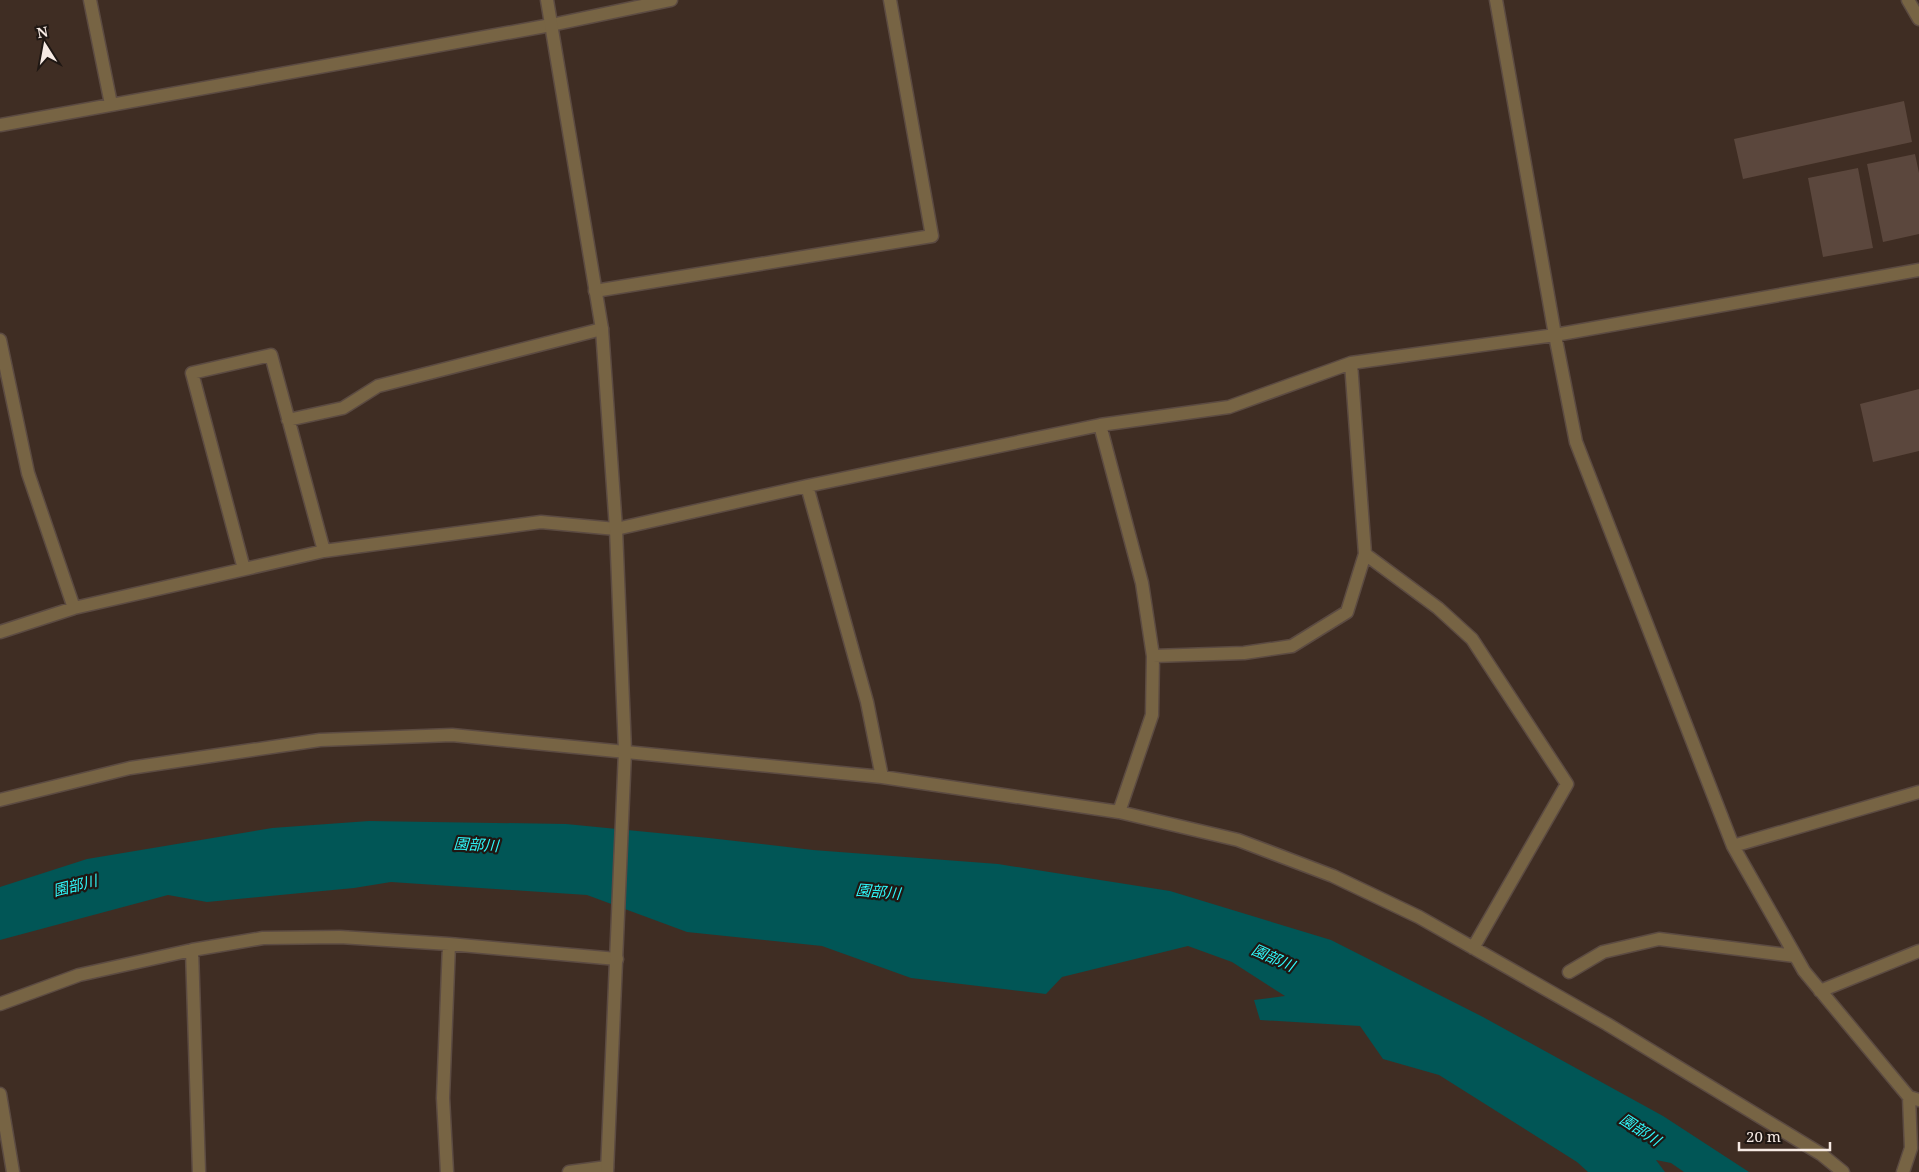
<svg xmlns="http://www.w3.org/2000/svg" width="1919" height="1172" font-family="'Noto Serif','Noto Sans JP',serif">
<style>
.water{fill:#015656}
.building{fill:#5b473d}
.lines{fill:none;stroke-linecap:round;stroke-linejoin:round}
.minor-casing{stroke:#5c4b42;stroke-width:15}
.tertiary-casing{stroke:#5c4b42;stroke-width:15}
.minor{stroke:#776444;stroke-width:12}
.tertiary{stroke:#776444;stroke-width:12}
.labels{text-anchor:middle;stroke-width:4.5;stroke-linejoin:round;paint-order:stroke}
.water-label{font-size:15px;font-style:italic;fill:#2ff9fb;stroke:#1f1713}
</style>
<rect width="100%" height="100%" fill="#3f2d23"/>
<path class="water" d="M369 821 566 824 709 838 813 850 998 864 1170 891 1331 940 1483 1017 1663 1116 1749 1172H1684L1671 1163 1656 1160 1665 1172H1588L1577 1162 1439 1075 1383 1059 1360 1026 1260 1020 1254 1000 1285 996 1232 962 1188 946 1062 977 1046 994 911 978 822 946 687 932 587 895 391 882 354 888 207 902 168 895 0 940V887L87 859 272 828Z"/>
<path class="building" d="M1904 101 1912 142 1743 179 1734 139Z
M1915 154 1919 173V234L1883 242 1867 164Z
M1858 168 1873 248 1823 257 1808 178Z
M1919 389V451L1873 462 1860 404Z"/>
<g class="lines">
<defs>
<path id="minor" d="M90 0 111 104
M1496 0 1555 335 1576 442 1733 846 1804 971 1909 1097
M0 125 551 25 671 0
M595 291 932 236 890 0
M0 340 28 473 74 608
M1351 363 1365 554 1438 608 1472 639 1567 784 1473 948
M288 420 343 408 378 386 602 329
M1100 425 1142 583 1153 656 1152 715 1119 812
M807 486 867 702 882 777
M244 569 192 373 271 355 324 551
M0 632 74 608 324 551 541 522 616 529 807 486 1100 425 1229 407 1351 363 1555 335 1919 270
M1153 656 1244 653 1292 646 1347 612 1365 554
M0 800 130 768 320 740 452 735 882 777 1119 812 1238 840 1333 876 1419 917 1607 1024 1821 1154 1843 1172
M1733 846 1919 792
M192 950 199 1172
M1569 972 1603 952 1659 939 1795 956
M1820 991 1919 951
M0 1004 79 975 192 950 263 938 340 937 449 944 617 959
M0 1094 13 1172
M447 1172 443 1098 449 944
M569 1172 607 1167
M1903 1172 1911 1148 1909 1097 1919 1100"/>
<path id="tertiary" d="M547 0 602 329 616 529 625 751 607 1172
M1908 0 1919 19"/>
</defs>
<use href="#minor" class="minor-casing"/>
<use href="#tertiary" class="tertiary-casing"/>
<use href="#minor" class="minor"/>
<use href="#tertiary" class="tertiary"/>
</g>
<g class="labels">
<g class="water-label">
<text transform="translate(476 845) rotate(3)" y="5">園部川</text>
<text transform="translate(75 886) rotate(-14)" y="5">園部川</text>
<text transform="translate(878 892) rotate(5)" y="5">園部川</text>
<text transform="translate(1273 958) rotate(24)" y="5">園部川</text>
<text transform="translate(1640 1130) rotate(33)" y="5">園部川</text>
</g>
</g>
<g transform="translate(45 45) rotate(349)" stroke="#1f1713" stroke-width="4" paint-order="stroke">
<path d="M0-4L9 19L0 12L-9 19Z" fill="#f6eae4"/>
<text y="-8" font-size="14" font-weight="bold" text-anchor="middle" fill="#f6eae4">N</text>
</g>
<path d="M1739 1142v8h91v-8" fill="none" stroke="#f6eae4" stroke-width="2.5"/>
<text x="1746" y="1142" font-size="15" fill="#f6eae4" stroke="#1f1713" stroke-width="4" paint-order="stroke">20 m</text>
</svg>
